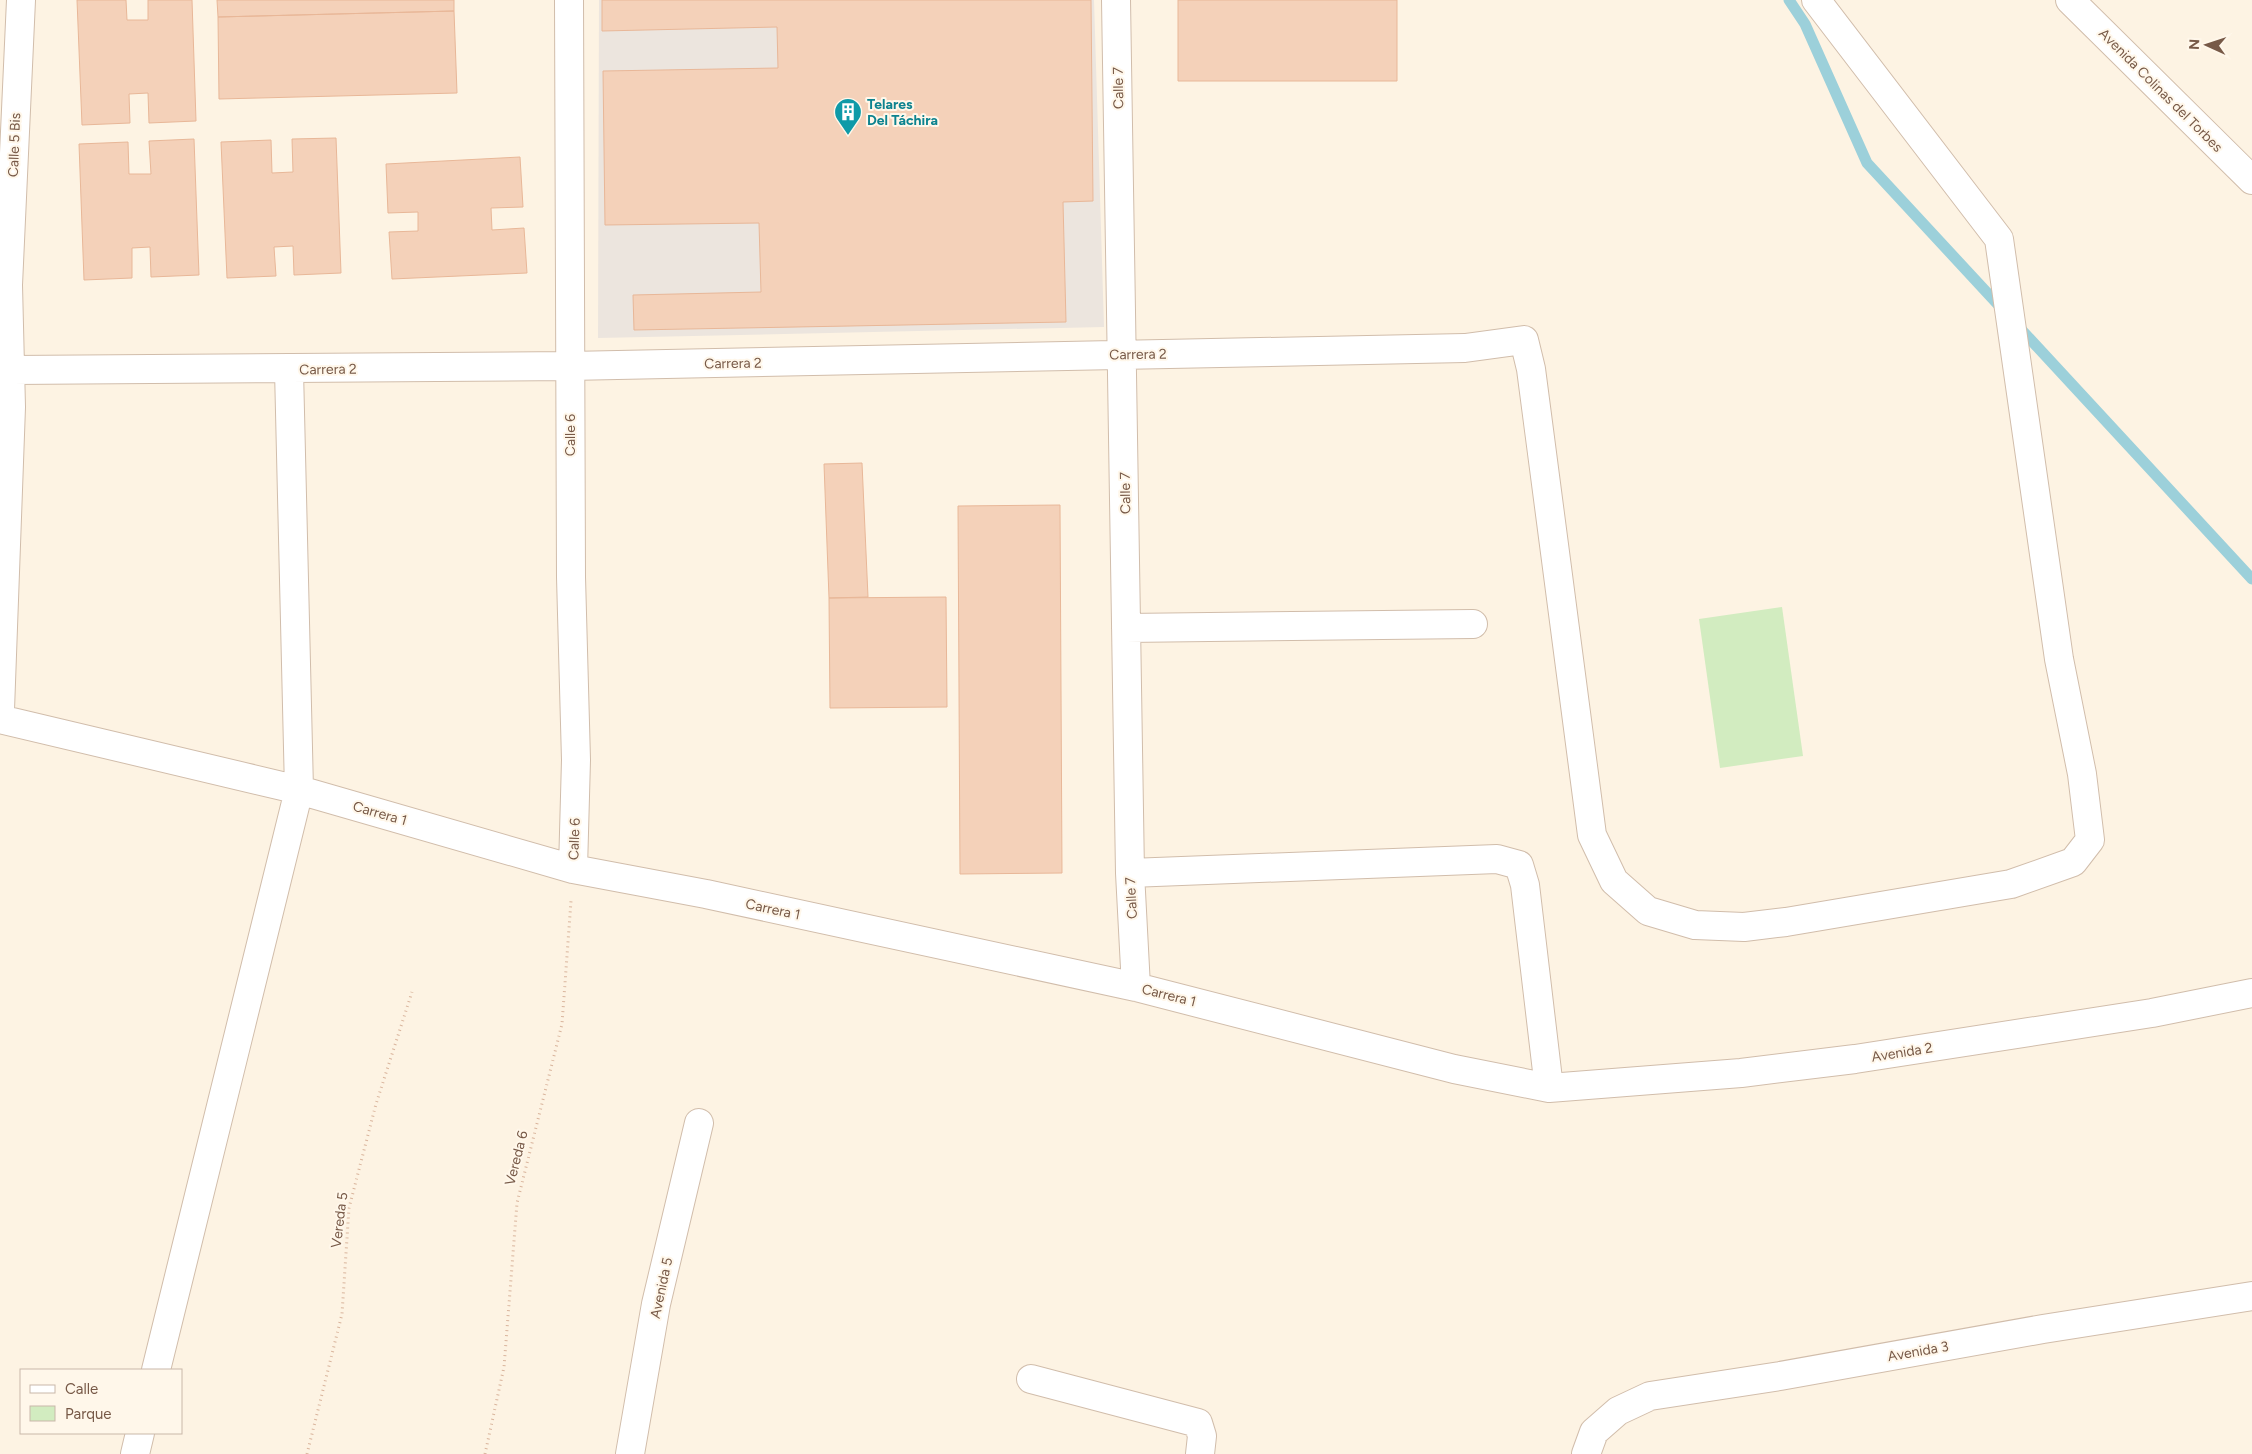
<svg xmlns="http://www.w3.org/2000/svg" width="2252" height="1454" font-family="Figtree,sans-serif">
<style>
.industrial{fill:#ece5de}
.green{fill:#d2ecc0}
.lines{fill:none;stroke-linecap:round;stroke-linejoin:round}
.stream{stroke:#9cd0da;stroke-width:11}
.building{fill:#f4d1b9;stroke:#e8b798}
.minor-casing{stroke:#d1bdab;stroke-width:30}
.path{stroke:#d9b49c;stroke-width:3;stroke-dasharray:1 4;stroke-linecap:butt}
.minor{stroke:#fff;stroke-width:28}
.labels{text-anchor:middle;stroke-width:4;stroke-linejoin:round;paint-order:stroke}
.street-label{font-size:14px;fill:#775947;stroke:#fff7ea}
.culture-label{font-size:14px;font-weight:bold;fill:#0d838f;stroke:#fff7ea;text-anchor:start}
</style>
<rect width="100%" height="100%" fill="#fdf3e3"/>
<path class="industrial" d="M599 0H1094L1104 327 598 338Z"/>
<path class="green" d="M1782 607 1803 756 1720 768 1699 619Z"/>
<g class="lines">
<path class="stream" d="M1789 0 1805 24 1867 163 2004 311
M2017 325 2252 579"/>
</g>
<path class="building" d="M77 0H126L127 20H148V0H192L196 121 149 123 148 93 129 94 130 123 82 125Z
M217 0H454V11L218 17Z
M602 0H1091L1093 201 1063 202 1066 322 634 330 633 295 761 292 759 223 605 225 603 71 778 68 777 27 602 31Z
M1178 0H1397V81H1178Z
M454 11 457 93 219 99 218 17Z
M336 138 341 273 294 275 293 246 274 247 276 276 227 278 221 142 271 140 272 173 293 172 292 139Z
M194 139 199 275 151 277 150 247 132 248V278L84 280 79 144 128 142 129 174H151L149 141Z
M520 157 523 207 491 208 492 230 524 228 527 273 392 279 389 232 418 231V212L388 213 386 164Z
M862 463 868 597 829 598 824 464Z
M1060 505 1062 873 960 874 958 506Z
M946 597 947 707 830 708 829 598Z"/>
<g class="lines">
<defs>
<path id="minor" d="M569 0 571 577 576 760 573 869
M1116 0 1130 873 1136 987
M2070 0 2252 180
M0 368 12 370 569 366 1465 348 1524 340 1531 369 1592 835 1614 881 1648 911 1695 925 1744 927 1786 922 2011 884 2073 862 2090 840 2082 774 2059 659 1999 239 1816 0
M1126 628 1473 624
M0 710 11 407 8 285 21 0
M0 719 299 790 573 869 706 894 1136 987 1454 1069 1549 1088 1741 1073 1855 1059 2152 1013 2252 993
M1130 873 1497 859 1519 865 1525 885 1549 1088
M156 1370 299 790 289 370
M1031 1379 1198 1423 1202 1436 1200 1454
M135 1454 140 1433
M630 1454 656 1304 699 1123
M1586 1454 1594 1432 1618 1411 1650 1396 1780 1376 2043 1329 2252 1296"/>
</defs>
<use href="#minor" class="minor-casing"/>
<path class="path" d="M307 1454 342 1314 349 1208 376 1104 412 992
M485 1454 504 1367 517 1203 562 1024 571 901"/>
<use href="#minor" class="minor"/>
</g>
<defs>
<symbol id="building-pin" viewBox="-11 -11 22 30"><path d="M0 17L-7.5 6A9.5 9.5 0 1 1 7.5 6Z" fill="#0f9aa8" stroke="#fff7ea"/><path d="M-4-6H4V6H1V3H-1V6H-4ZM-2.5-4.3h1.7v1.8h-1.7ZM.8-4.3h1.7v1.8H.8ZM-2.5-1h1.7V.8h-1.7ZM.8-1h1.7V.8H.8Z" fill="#fff"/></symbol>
</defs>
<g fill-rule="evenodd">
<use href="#building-pin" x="832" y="96" width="32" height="43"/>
</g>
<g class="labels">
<g class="street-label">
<text transform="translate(1118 88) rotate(-91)" y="5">Calle 7</text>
<text transform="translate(2161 90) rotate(45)" y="5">Avenida Colinas del Torbes</text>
<text transform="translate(14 145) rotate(-88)" y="5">Calle 5 Bis</text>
<text transform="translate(1138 354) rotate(-1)" y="5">Carrera 2</text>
<text transform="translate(733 363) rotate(-1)" y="5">Carrera 2</text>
<text transform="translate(328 369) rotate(-1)" y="5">Carrera 2</text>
<text transform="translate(570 435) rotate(-90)" y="5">Calle 6</text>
<text transform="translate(1125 493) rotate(-91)" y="5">Calle 7</text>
<text transform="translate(380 813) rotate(16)" y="5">Carrera 1</text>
<text transform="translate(574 839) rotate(-88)" y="5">Calle 6</text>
<text transform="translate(1131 898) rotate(-93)" y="5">Calle 7</text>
<text transform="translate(773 909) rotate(12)" y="5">Carrera 1</text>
<text transform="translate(1169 995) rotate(14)" y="5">Carrera 1</text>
<text transform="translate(1902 1052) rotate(-9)" y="5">Avenida 2</text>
<text transform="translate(516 1158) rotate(-76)" y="5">Vereda 6</text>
<text transform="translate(339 1220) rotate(-83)" y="5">Vereda 5</text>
<text transform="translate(661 1288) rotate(-78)" y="5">Avenida 5</text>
<text transform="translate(1918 1351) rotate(-10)" y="5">Avenida 3</text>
</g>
<g class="culture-label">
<text x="867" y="109">Telares<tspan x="867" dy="16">Del Táchira</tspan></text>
</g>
</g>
<rect x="20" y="1369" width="162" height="65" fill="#fff7ea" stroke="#c9b8a9"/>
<rect x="30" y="1385" width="25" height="8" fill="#ffffff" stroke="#c9b8a9"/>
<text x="65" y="1394" font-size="15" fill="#775947">Calle</text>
<rect x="30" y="1406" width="25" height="15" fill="#d2ecc0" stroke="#c9b8a9"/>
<text x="65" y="1419" font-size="15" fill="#775947">Parque</text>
<g transform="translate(2207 45) rotate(273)" stroke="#fff7ea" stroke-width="4" paint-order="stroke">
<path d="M0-4L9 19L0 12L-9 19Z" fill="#775947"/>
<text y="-8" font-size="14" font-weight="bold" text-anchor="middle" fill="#775947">N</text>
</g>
</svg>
